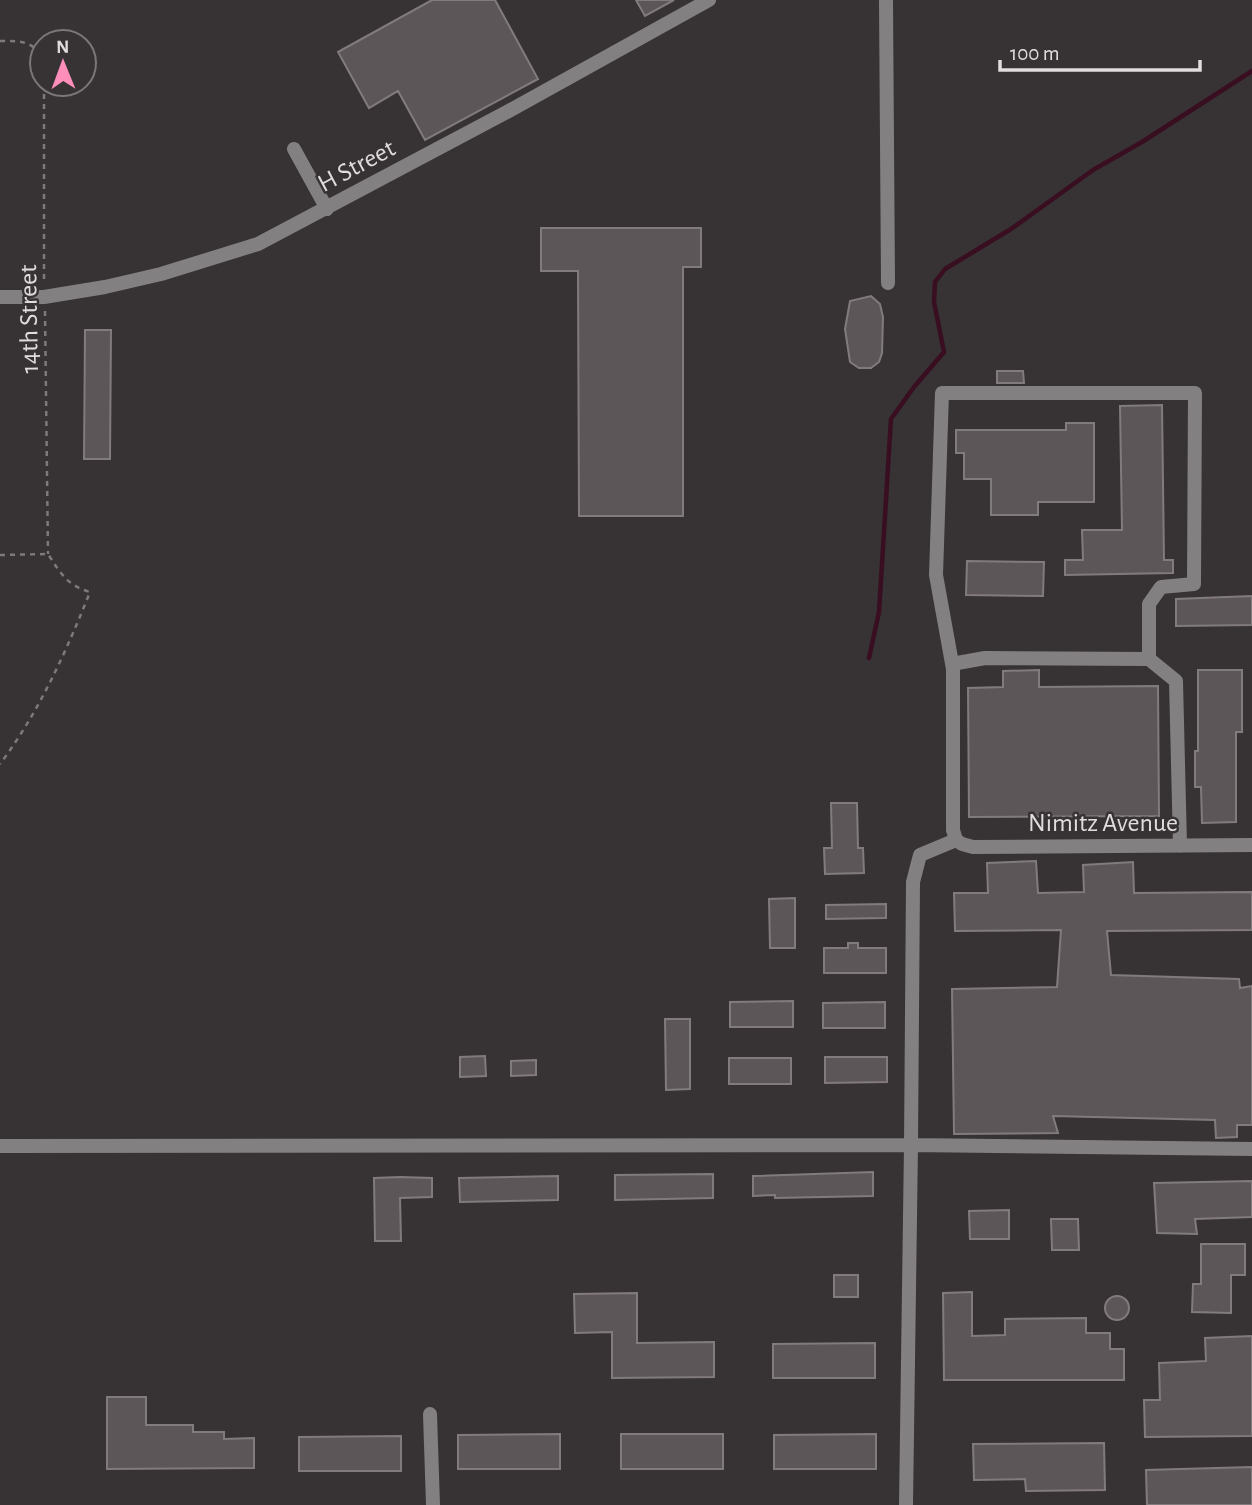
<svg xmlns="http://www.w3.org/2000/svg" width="1252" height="1505" font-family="'Alegreya Sans',sans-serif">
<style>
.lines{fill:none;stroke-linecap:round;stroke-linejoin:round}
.stream{stroke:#390e21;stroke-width:4.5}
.building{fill:#5d5658;stroke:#827b7e;stroke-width:2}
.path{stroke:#7e797a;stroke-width:2.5;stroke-dasharray:5 5;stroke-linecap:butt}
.minor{stroke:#838081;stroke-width:14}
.labels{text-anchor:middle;stroke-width:5;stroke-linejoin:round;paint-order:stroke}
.street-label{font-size:26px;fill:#e1ddde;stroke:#373233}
</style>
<rect width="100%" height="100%" fill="#373233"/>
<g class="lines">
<path class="stream" d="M869 658 879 612 891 419 914 387 944 352 934 302 935 282 945 269 1011 229 1093 170 1142 142 1252 71"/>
</g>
<path class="building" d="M432 0H495L538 79 425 140 398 91 369 108 338 52Z
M636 0H674L645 16Z
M541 228H701V267H683V516H579L578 271H541Z
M871 296 880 304 883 317 882 353 879 362 871 368H859L850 362 845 329 850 301Z
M85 330H111L110 459H84Z
M997 371H1023L1024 383H997Z
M1162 405 1164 560H1173V573L1065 575V560H1083L1082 530H1122L1120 406Z
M1066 423H1094V502H1038V515H991V479H964V453H956V430H1066Z
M967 561 1044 562 1043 596 966 595Z
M1252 596V625L1176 626V599Z
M1039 670V687L1158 686 1159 816 969 817 968 688 1003 687V671Z
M1198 670H1242V732H1236V822L1202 823 1201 787H1195V751H1198Z
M831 803H857L858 848H863L864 873 825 874 824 848H832Z
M1036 861 1038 893 1084 892 1083 865 1133 862 1134 893 1252 892V930L1107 931 1111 975 1239 979 1240 988 1252 986V1125H1237V1137L1216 1138 1215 1120 1053 1116 1058 1133 954 1134 952 989 1057 987 1061 930 955 931 954 893H988L987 863Z
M795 898V948H770L769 899Z
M886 904V918L826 919V905Z
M848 943H858V948H886V973H824V948H848Z
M793 1001V1027H730V1002Z
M885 1002V1028H823V1003Z
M665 1019H690V1089L666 1090Z
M485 1056 486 1076 460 1077V1057Z
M825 1057H887V1082L825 1083Z
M729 1058H791V1084H729Z
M536 1060V1075L511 1076V1061Z
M873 1172V1196L775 1198V1195L753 1196V1176Z
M713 1174V1198L615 1200V1175Z
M558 1176V1200L460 1202 459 1178Z
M400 1177 432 1178V1197L400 1198 401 1241H375L374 1178Z
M1252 1181V1217L1195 1219 1197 1234 1157 1233 1154 1183Z
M1009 1210V1239H970L969 1211Z
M1051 1219H1078L1079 1250H1052Z
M1201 1244H1245V1275H1231V1313L1192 1312 1193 1284H1201Z
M834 1275H858V1297H834Z
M972 1292V1336L1005 1335V1319L1086 1318V1333H1110V1349H1124V1380H944L943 1293Z
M637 1293V1343L714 1342V1377L612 1378V1332L575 1333 574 1294Z
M1105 1308a12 12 0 1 1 24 0a12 12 0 1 1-24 0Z
M1252 1336V1436L1145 1437 1144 1400H1160L1159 1363 1206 1361 1205 1338Z
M875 1343V1378H773V1344Z
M107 1397H146V1425H193V1432H224V1439L254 1438V1468L107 1469Z
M560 1434V1469H458V1435Z
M621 1434H723V1469H621Z
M876 1434V1469H774V1435Z
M401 1436V1471H299V1437Z
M1104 1443 1105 1490 1026 1491 1025 1479 974 1480 973 1444Z
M1252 1467V1505H1147L1146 1470Z"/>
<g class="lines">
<path class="path" d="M0 41C18 41 33 40 42 58
M44 84V284
M45 311 48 554
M0 555 48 554C60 573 68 586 90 592 66 652 39 712 0 764"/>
<path class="minor" d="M886 0 888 283
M294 149 327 209
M0 297H44L105 287 161 274 258 244 507 112 709 0
M952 664 985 658 1149 659 1176 681 1180 846
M956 840 953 830V669L936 575 942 393H1195L1194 584 1161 587 1149 604V659
M956 840 920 855 913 882 911 1145 1252 1149
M956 840 962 844 973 847 1252 845
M0 1146 911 1145 906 1505
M430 1414 433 1505"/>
</g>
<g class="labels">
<g class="street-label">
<text transform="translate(356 165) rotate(-28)" y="9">H Street</text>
<text transform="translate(28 319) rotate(-91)" y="9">14th Street</text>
<text x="1103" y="831">Nimitz Avenue</text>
</g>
</g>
<g transform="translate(63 63) rotate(359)"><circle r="33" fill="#373233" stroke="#7b7677" stroke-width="2"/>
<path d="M0-5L12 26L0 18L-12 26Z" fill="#ff8eba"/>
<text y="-10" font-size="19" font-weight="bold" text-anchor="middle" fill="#e1ddde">N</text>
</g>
<path d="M1000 60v10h200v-10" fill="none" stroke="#e1ddde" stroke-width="3.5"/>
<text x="1010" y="60" font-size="21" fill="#e1ddde" stroke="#373233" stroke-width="5" paint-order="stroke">100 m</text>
</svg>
